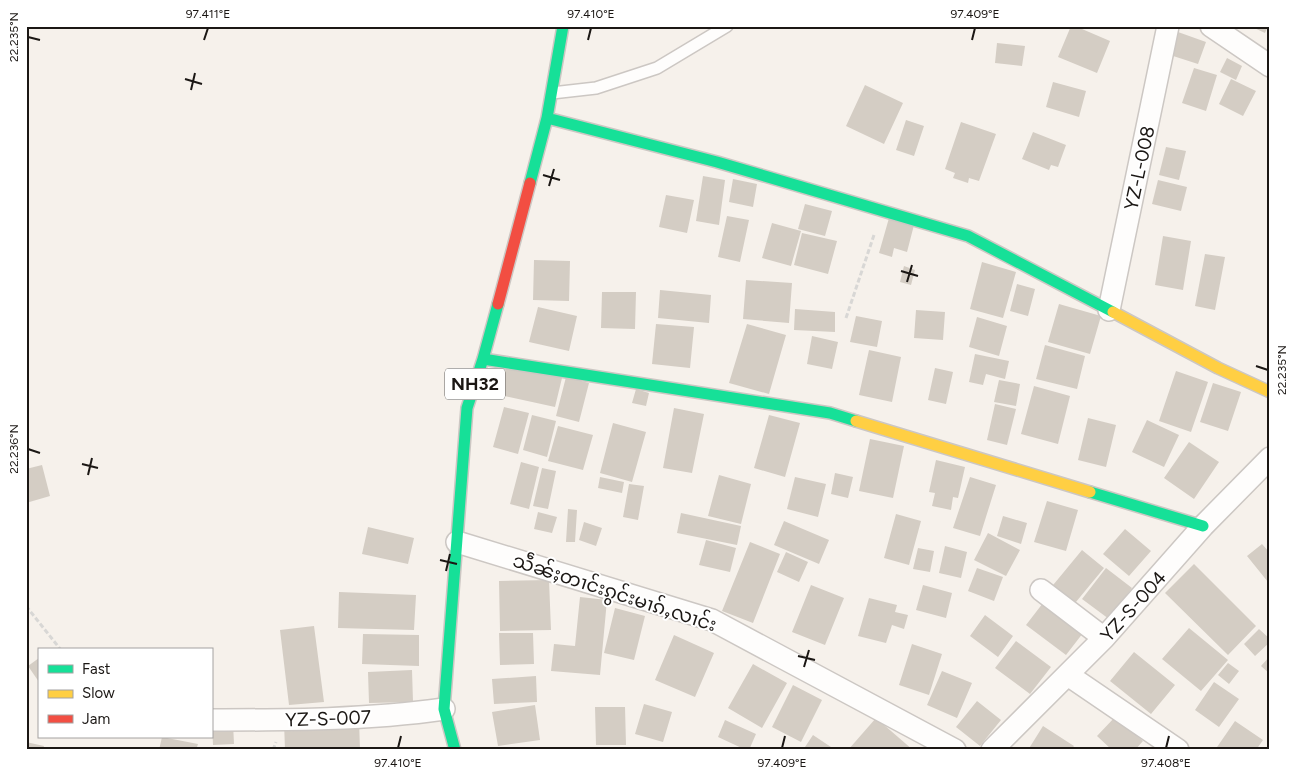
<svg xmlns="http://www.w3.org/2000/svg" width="1296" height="776" font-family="Figtree,'Noto Sans Myanmar',sans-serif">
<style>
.building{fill:#d4cdc4}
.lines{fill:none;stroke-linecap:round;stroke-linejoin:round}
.lane-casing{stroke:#ccc7c3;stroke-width:14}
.street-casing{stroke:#ccc7c3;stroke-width:24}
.fast-casing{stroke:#ccc7c3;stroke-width:14}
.slow-casing{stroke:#ccc7c3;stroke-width:14}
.jam-casing{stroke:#ccc7c3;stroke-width:14}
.path{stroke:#d8d7d5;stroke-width:3;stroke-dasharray:5 2.5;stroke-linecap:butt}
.lane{stroke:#fefdfc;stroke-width:11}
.street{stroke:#fefdfc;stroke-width:21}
.fast{stroke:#16e098;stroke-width:11}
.slow{stroke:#ffcf43;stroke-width:11}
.jam{stroke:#f24e42;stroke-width:11}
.ticks{fill:none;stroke:#1b1714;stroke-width:2}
.labels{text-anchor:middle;stroke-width:4;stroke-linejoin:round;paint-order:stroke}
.shield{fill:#fff;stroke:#5f5d5a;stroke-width:1}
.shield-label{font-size:18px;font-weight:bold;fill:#1b1714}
.street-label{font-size:19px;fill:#1b1714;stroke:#fff}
.neatline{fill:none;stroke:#1b1714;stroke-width:2}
.ticks-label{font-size:12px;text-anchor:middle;fill:#1b1714}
</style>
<rect width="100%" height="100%" fill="#f6f1eb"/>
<path class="building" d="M1071 26H1075L1110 41 1097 73 1058 57Z
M1250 26H1268L1265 33Z
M1178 32 1206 42 1198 64 1170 55Z
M997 43 1025 46 1022 66 995 63Z
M1227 58 1242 66 1236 80 1220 72Z
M1194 68 1217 75 1206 111 1182 103Z
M1231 79 1256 91 1243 116 1219 104Z
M1053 82 1086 91 1079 117 1046 107Z
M865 85 903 103 884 144 846 126Z
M906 120 924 126 914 156 896 150Z
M961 122 996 134 979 181 969 178 968 183 953 178 955 173 945 169Z
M1033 132 1066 145 1058 167 1051 165 1049 170 1022 159Z
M1166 147 1186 151 1179 180 1159 175Z
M703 176 725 180 719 225 696 221Z
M733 179 757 184 753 207 729 202Z
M1158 180 1187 187 1181 211 1152 204Z
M666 195 694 200 687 233 659 227Z
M805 204 832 211 825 236 798 229Z
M727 216 749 220 740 262 718 257Z
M889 218 914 225 907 252 894 248 892 257 879 253Z
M772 223 801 231 791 266 762 258Z
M802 233 837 241 828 274 794 265Z
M1163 236 1191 241 1183 290 1155 285Z
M1205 254 1225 257 1215 310 1195 306Z
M534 260 570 261 569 301 533 300Z
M982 262 1016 272 1003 318 970 309Z
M904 266 915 270 911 285 900 282Z
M746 280 792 283 789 323 743 319Z
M1017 284 1035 289 1028 316 1010 311Z
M660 290 711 295 709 323 658 318Z
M602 292H636L635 329 601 328Z
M1059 304 1101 316 1090 354 1048 342Z
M538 307 577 316 569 351 529 342Z
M795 309 835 312V332L794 330Z
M916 310 945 312 943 340 914 338Z
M856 316 882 321 877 347 850 342Z
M977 317 1007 326 999 356 969 347Z
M656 324 694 327 690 368 652 364Z
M747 324 786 335 769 394 729 383Z
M812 336 838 342 832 369 807 364Z
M1045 345 1085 356 1077 389 1036 379Z
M869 350 901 357 892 402 859 395Z
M975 354 1009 361 1005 379 986 374 983 385 969 382Z
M506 366 562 378 555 407 500 395Z
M935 368 953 372 946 404 928 400Z
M1176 371 1208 382 1191 432 1159 421Z
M566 377 589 383 579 422 556 416Z
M999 380 1020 384 1016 406 994 402Z
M1213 383 1241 392 1228 431 1200 422Z
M1034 386 1070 396 1058 444 1021 434Z
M636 389 649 393 646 406 632 403Z
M995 404 1016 409 1007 445 987 440Z
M504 407 529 413 518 454 493 447Z
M674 408 704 414 692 473 663 468Z
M532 415 556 421 547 457 523 450Z
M769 415 800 423 785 477 754 468Z
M1088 418 1116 425 1106 467 1078 460Z
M1147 420 1179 435 1164 467 1132 452Z
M613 423 646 432 632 482 600 473Z
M558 426 593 435 583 470 548 461Z
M870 439 904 446 893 498 859 491Z
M1189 442 1219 462 1194 499 1164 478Z
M936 460 965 467 958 498 953 497 951 510 932 506 935 493 929 492Z
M521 462 539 467 529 509 510 504Z
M42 465 50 496 26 503V469Z
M542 468 556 471 548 509 533 506Z
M835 473 853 477 848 498 831 494Z
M719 475 751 484 741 524 708 516Z
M600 477 624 482 622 493 598 488Z
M795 477 826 484 818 517 787 509Z
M970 477 996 485 980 536 953 528Z
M629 484 644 486 638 520 623 517Z
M1047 501 1078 510 1066 551 1034 542Z
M568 509 577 510 575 542H566Z
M538 512 557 517 552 533 534 529Z
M681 513 741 526 737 545 677 533Z
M896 514 921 521 909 565 884 558Z
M1003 516 1027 523 1021 544 997 536Z
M784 521 829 540 819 564 774 545Z
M584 522 602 528 596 546 579 540Z
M368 527 414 538 408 564 362 554Z
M1125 529 1151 551 1129 576 1103 554Z
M988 533 1020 550 1006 576 974 560Z
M706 540 736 548 730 572 699 565Z
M750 542 780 554 753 623 722 611Z
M1262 544 1270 553V580L1268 582 1247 556Z
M945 546 967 552 961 578 939 573Z
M918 548 934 551 930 572 913 569Z
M1082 550 1104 568 1071 608 1049 590Z
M786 552 808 562 799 582 777 572Z
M1194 564 1256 626 1228 655 1165 593Z
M977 568 1003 577 994 601 968 591Z
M1106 568 1132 588 1109 619 1082 599Z
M549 580 551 630 500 631 499 581Z
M811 585 844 598 825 645 792 632Z
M923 585 952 593 946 618 916 610Z
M339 592 416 595 414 630 338 628Z
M580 597 607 600 600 675 551 671 554 644 575 646Z
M869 598 897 605 895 612 908 615 904 629 892 625 886 643 858 636Z
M1043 603 1083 633 1066 655 1026 625Z
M615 608 645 616 634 660 604 653Z
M985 615 1013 636 998 657 970 636Z
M314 626 324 702 289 705 280 630Z
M1189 628 1228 660 1201 691 1162 659Z
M1259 629 1270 639V642L1255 656 1244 644Z
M499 633H533L534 664 500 665Z
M363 634 419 635V666L362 664Z
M674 635 714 653 695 697 655 680Z
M1016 641 1051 667 1030 694 995 668Z
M912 644 942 654 929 695 899 685Z
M1134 652 1175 685 1151 714 1110 681Z
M1270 656V674L1261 666Z
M39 658V682L28 666Z
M1228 663 1239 671 1229 684 1218 675Z
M753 664 787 683 762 728 728 708Z
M412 670 413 702 369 703 368 672Z
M942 671 972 683 957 718 927 705Z
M536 676 537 702 494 704 492 679Z
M1214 682 1239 699 1219 727 1195 710Z
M793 685 822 700 801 742 772 727Z
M977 701 1001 720 980 746 956 727Z
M644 704 672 712 663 742 635 734Z
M535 705 540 740 498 746 492 712Z
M595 707H625L626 745H596Z
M1115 717 1143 741 1135 750H1112L1097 736Z
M876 718 913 750H848Z
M359 720 360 750H285L284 722Z
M725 720 756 734 749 750H746L718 737Z
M1235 721 1263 740 1256 750H1215Z
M233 723 234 744 213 745 212 724Z
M1043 726 1074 746 1071 750H1028Z
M813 735 831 747 829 750H803Z
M162 737 198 744 196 750H159Z
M26 742 44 746 43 750H26Z"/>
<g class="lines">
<defs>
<path id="lane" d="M552 93 596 88 657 68 727 26"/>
<path id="street" d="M1211 26 1270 66
M1109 310 1168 26
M457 542 712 620 955 750
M1041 590 1104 638
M1068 675 1178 750
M211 720C289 720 367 720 444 709
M992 750 1104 638 1203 526 1270 458"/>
<path id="fast" d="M547 118 717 162 968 236 1113 312
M530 183 547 118 563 26
M483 359 830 413 856 421
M1090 492 1203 526
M455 750 444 709 467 408 483 359 498 304"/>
<path id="slow" d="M1113 312 1218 368 1270 392
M856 421 1090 492"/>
<path id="jam" d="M498 304 530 183"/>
</defs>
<use href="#lane" class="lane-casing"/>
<use href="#street" class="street-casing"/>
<use href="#fast" class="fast-casing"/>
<use href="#slow" class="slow-casing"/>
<use href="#jam" class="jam-casing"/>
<path class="path" d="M846 318 874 235
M26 606 61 650
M273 750 276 742"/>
<use href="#lane" class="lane"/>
<use href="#street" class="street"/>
<use href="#fast" class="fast"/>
<use href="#slow" class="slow"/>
<use href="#jam" class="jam"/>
</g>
<path class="ticks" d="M28 37 40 40M204 40 208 28M588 40 591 28M972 40 975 28M185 79 202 84M191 90 195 73M543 175 560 180M549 186 554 169M901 271 918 276M907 282 912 265M1256 366 1268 370M28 449 40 453M82 464 98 468M88 475 92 458M440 560 457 564M446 571 450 554M798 656 815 660M804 667 809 650M398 748 401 736M782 748 785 736M1166 748 1169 736"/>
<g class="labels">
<rect class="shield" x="445" y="368.5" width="60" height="31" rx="4"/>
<g class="shield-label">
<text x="475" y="390">NH32</text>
</g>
<g class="street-label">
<text transform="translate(1139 168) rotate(-78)" y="7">YZ-L-008</text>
<text transform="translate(615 592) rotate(18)" y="7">သဵၼ်ႈတၢင်းၵွင်းမၢၵ်ႇလၢင်း</text>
<text transform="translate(1133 606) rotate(-48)" y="7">YZ-S-004</text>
<text transform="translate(328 718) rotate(-2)" y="7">YZ-S-007</text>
</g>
</g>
<rect width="1296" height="776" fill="none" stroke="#ffffff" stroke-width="55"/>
<rect x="38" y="648" width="175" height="90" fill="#ffffff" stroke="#a4a2a1"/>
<rect x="48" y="665" width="25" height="8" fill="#16e098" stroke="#a4a2a1"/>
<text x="82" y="674" font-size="15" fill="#1b1714">Fast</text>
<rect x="48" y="690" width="25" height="8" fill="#ffcf43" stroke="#a4a2a1"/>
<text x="82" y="698" font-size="15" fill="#1b1714">Slow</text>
<rect x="48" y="715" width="25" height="8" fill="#f24e42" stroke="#a4a2a1"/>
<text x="82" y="724" font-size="15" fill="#1b1714">Jam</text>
<rect x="28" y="28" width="1240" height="720" class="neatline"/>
<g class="ticks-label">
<text x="208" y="18">97.411°E</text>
<text x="591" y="18">97.410°E</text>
<text x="975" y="18">97.409°E</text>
<text transform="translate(14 37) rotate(-90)" y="4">22.235°N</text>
<text transform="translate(1282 370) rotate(-90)" y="4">22.235°N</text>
<text transform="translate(14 449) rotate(-90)" y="4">22.236°N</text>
<text x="398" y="767">97.410°E</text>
<text x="782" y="767">97.409°E</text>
<text x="1166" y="767">97.408°E</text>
</g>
</svg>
